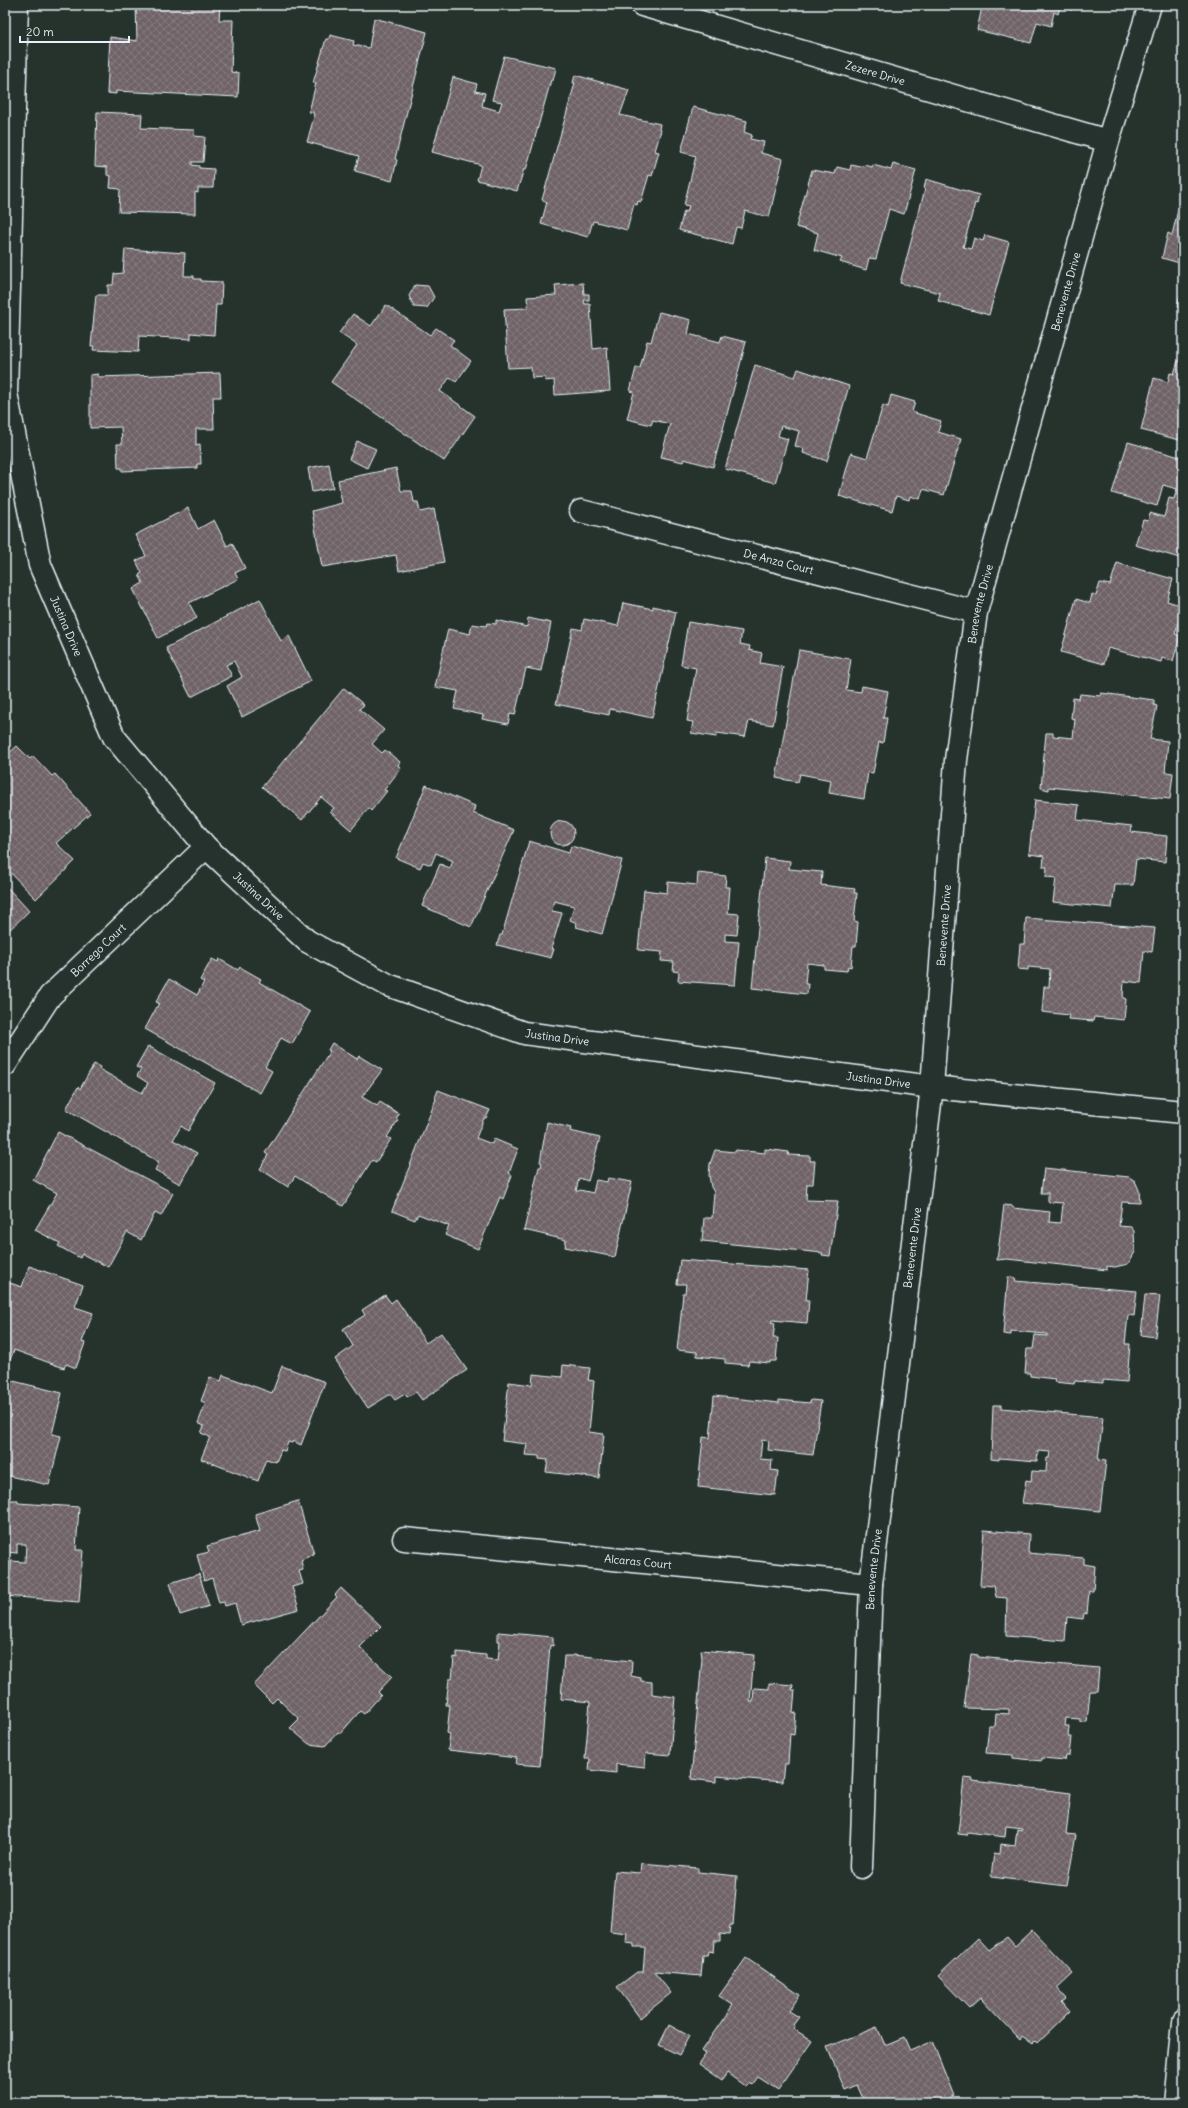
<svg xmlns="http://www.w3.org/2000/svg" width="1188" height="2108" font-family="Delius,sans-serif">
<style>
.building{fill:url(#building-cross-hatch);stroke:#e8f1f8}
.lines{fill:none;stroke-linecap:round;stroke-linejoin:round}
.minor-casing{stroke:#e8f1f8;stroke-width:25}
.minor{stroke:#26332d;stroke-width:22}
.labels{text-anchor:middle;stroke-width:4;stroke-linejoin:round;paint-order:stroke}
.street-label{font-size:11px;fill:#e8f1f8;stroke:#26332d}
</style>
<defs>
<pattern id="building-cross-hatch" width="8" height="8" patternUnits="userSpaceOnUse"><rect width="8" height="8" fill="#706468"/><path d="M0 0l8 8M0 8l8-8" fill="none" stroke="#847b7e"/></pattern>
</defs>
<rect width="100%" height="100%" fill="#26332d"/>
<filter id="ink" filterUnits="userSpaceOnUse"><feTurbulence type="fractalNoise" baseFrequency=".025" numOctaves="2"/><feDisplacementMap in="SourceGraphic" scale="8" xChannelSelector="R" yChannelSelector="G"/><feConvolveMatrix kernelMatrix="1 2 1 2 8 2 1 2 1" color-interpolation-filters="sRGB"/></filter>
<g filter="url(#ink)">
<path class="building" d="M136 5 220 6 219 20H233L231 72 239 73 238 97 116 91V94L107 93 110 37 137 41Z
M975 5H1074L1072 10 1060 7 1058 14 1054 12 1051 26 1037 22 1031 43 977 30 982 7Z
M374 18 427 32 395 159 397 160 392 181 355 171 359 156 307 142 314 117 313 112H309L316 83H313L326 39H329L330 35 354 41 353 45 369 48Z
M504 56 556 68 553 80H551L526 170 524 169 517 191 477 180 481 165 432 152 453 77 477 84 475 91 485 93 482 106 499 111 502 102 492 100Z
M575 75 629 90 620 115 660 124 659 129 661 130 655 151 659 152 652 176 649 175 641 202 638 201 637 205 634 204 627 230 593 221 588 237 541 224 547 202 542 200 575 83H573Z
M693 107 747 121 744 132 752 135 750 139 764 142 761 153 783 159 769 217 745 211 741 228 736 227 732 244 679 230 684 211 687 212 689 206 684 205 696 156 681 152Z
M97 112 142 114 141 128 194 130V136L205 137 203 162H192V165L199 166V168L214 169 213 188H198V193L195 192V214L119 212 120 189 110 188 111 176 107 175V167L95 166Z
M893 164 916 170 904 214 889 209 876 259 869 258 866 270 840 262 842 258 814 250 818 233 796 227 812 170 835 174 837 167 850 170 851 165 861 167 865 165 872 167 873 165 891 170Z
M926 179 979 195 977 204 975 203 963 247 971 249 974 238 983 241 985 235 1009 242 989 315 938 301 940 293 900 283 925 189H924Z
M1179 206 1183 207V264L1162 258 1168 233 1172 235Z
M125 249 185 253 184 276H194V279H201V281L222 282 221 305H216L214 335 191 333V339L139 336 138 352 93 350 94 346H91L96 295H108V285H113L114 274 123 273Z
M583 283 584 294H589V300H584L585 304H590L593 349 607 347 610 391 555 395 554 380 545 381V377L532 378 531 367 508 368 504 309 528 308 527 297 556 295 555 285Z
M415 285 428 286 434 297 427 308 414 307 409 296Z
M1183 285V309L1177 307Z
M386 305 430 335 436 328 454 340 450 345 471 361 456 382 450 377 440 391 475 416 444 461 331 382 357 345 339 333 353 314 371 326Z
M659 312 691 320 688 334 720 342 722 336 746 342 713 467 684 459 683 462 661 457 670 424 653 420 651 425 627 419 634 392 630 391 636 368H640L647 341 651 342Z
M1178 361 1183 363V441L1141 430 1154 378 1168 382 1170 373 1174 374Z
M755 365 795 377 798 369 849 386 827 461 803 453 804 448 795 446 799 431 781 426 778 436 788 439 775 483 725 469Z
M220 373 221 397H213L214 429H196V445L200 444 201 464H197V468L122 471V468H118L117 444H122L121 427 90 428V375L98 374V377Z
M891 395 915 402 912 412 941 421 938 432 961 439 944 495 923 489 920 499 910 496 909 500 896 496 892 511 839 496 851 453 867 458 883 405 888 407Z
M357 441 376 449 367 468 349 459Z
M1128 442 1183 458V559L1135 545 1143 520 1148 521 1150 513 1164 517 1169 498 1174 499 1177 489 1163 485 1157 506 1112 493Z
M329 464 333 488 312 492 308 468Z
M396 468 401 491H412L414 502H418L420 512 434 509 444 562 399 571 396 555 322 567 312 511 342 503 338 480Z
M188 508 198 529 214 520 227 546 232 543 245 568 235 573 238 579 189 603 197 618 158 638 133 589 143 583 139 575 142 573 136 561 146 556 135 535Z
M1117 563 1173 579 1167 601 1183 606 1175 634 1180 636 1173 661 1162 658 1161 662 1108 648 1104 664 1061 652 1076 599 1090 603 1092 594 1096 596 1100 583 1110 585Z
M260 599 281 641 289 636 311 681 242 717 227 686 242 677 234 661 226 665 232 676 191 697 166 648Z
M623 603 653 609V606L676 612 652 718 610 709 609 715 556 704 573 628 582 630 584 619 618 626Z
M528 618 551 623 541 671 526 668 515 715 510 714 508 724 482 719 483 715 454 709 458 691 435 687 448 629 470 634 472 624 486 626 487 623 496 624V620L527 627Z
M688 622 742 631 740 644 750 646 749 650 762 653 760 663 783 667 773 725 749 721 745 737 717 733 716 737 691 733 693 722 687 721 696 668 681 665Z
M799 650 851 659 846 690 861 692 862 686 888 691 883 718H887L883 743 879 742 873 773 868 772 864 799 829 793 831 780 800 774 798 782 776 778Z
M344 688 364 705 359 709 384 730 372 744 382 753 385 750 400 762 398 765 401 768 384 790 387 791 371 811 369 808 351 830 330 812 334 808 321 797 302 820 262 787Z
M1101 693 1154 700V705L1157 706 1150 739 1168 741 1165 772 1173 773 1170 799 1049 787V790L1041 788 1046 733H1053V736L1073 738 1075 719 1071 718 1073 698 1079 699 1080 694 1101 696Z
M17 746 30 759 33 756 52 776 55 774 90 813 56 843 75 861 36 899 5 867V757Z
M426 785 475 806 473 813 514 830 471 927 422 906 440 864 450 868 453 861 436 853 431 865 423 862 420 868 396 858Z
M1035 800 1079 805 1077 820 1132 826 1131 832 1167 836 1165 862 1136 859 1133 885H1115L1112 908 1053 902 1056 878 1046 877 1047 867H1043L1044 856 1029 854Z
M550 833a12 12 0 1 1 24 0a12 12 0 1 1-24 0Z
M529 841 569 853 571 846 622 860 602 934 576 927 577 923 570 920 574 906 554 901 552 911 562 913 551 949H554L551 958 497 945 500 935H502Z
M765 858 790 861 789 869 822 872 821 885 855 889 854 893H857L854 921 858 922 856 946H853L851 967 848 966 847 971 824 969V965L807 963 805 984H808L807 994 752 988Z
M698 873 726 876 725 887H730L728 913 739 914 737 935 725 934V941L739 942 735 985 678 981 679 972 673 971 674 962 661 961 662 952 638 950 644 890 667 893 668 882 697 885Z
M5 885 29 911 5 934Z
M1026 918 1155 928 1152 952 1144 951 1141 983 1124 981 1123 998 1126 999 1124 1020 1094 1017 1093 1021 1068 1019 1069 1015 1042 1012 1044 987H1049L1050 969 1028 967V970L1018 969 1020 944H1024Z
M212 959 218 962 219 959 238 970 240 967 261 979 259 982 310 1012 292 1044 281 1038 265 1067 272 1071 260 1093 145 1029 159 1003 156 1002 169 979 197 995 204 982 200 980Z
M332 1043 357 1059 359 1056 382 1070 362 1097 377 1106 380 1102 399 1114 396 1119 398 1120 387 1137 391 1139 376 1162 372 1160 343 1206 295 1176 288 1187 260 1169 268 1155 265 1153 330 1051 328 1050Z
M148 1046 215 1083 188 1131 181 1126 173 1140 197 1153 180 1184 155 1170 159 1162 66 1109 78 1087 80 1089 94 1064 100 1067 99 1069 142 1093 148 1083 137 1076 141 1069 136 1067Z
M438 1090 490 1110 486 1118H484L476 1138 492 1144 494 1139 518 1149 509 1173 512 1175 503 1199 500 1197 478 1249 445 1235 449 1226 418 1214 415 1220 392 1211 436 1099 435 1098Z
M547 1122 571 1128 570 1131 600 1138 588 1181 579 1178 576 1191H579L580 1190 593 1193 596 1180 607 1182 608 1178 632 1182 615 1257 565 1247 566 1240 524 1230 539 1167H541L542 1163 540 1162Z
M58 1132 173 1193 161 1216 155 1213 141 1240 127 1232 108 1267 82 1254 80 1258 58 1246 60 1243 35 1230 57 1193 33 1180Z
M765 1149 789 1152 788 1155 810 1156V1161H815L813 1184H807L806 1200 838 1201 830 1256 822 1255 823 1253 702 1241 704 1218H712L714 1192 711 1187 709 1175 710 1164 715 1150 735 1152 736 1150 765 1153Z
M1044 1168 1129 1177 1135 1181 1139 1190 1140 1203 1122 1202 1119 1226 1131 1227 1134 1231 1135 1252 1128 1264 1115 1267 1107 1266V1270L1007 1259 997 1260 1004 1205 1013 1206V1208L1050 1212 1049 1222 1061 1223 1063 1203 1048 1202V1193H1041Z
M680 1260 809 1270 806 1300H809L807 1323 772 1320 771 1322 775 1323 773 1338H778L776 1361H770V1363L749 1361 748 1365 725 1363V1359L697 1356V1352L677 1350 681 1315 683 1314H681L683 1293H685L686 1284H677Z
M29 1266 83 1285 75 1307 93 1313 82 1342 85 1343 76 1368 66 1364 64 1368 14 1350 9 1362 5 1360V1295L10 1283 22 1287Z
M1008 1277 1016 1278 1015 1281 1137 1291 1134 1316 1128 1315 1125 1344H1130L1127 1382 1103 1380V1383L1075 1381 1074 1384 1054 1382 1055 1379 1030 1376V1373H1025L1027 1349H1033L1035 1335 1047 1336V1334L1011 1331V1335L1003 1334Z
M385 1295 391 1303 396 1299 426 1343 441 1333 467 1370 422 1400 416 1392 407 1397 405 1394 395 1400 391 1395H389L368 1408 335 1359 353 1346 343 1329 365 1315 362 1310Z
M1145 1295 1160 1296 1155 1337 1141 1335Z
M563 1365 590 1368 588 1380 594 1381 589 1432 604 1434 599 1478 546 1472 548 1460 539 1459V1456L525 1455 527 1444 502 1441 509 1382 532 1385 533 1374 562 1377Z
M282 1366 325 1382 301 1445 293 1441 292 1443 288 1442 285 1451 281 1450 276 1462 266 1459 258 1481 201 1459 210 1437 201 1433 204 1426 198 1423 206 1403 201 1401 210 1377 221 1381 223 1375 272 1393Z
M5 1379 62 1393 52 1434 61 1436 49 1485 5 1475Z
M714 1396 779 1403V1400L810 1403 811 1400 821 1401 813 1455 768 1450 769 1441 762 1440 760 1459 772 1460 771 1470 778 1471 775 1495 698 1487 703 1437 710 1438Z
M993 1405H1001V1408L1103 1417 1098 1460 1106 1461 1100 1511 1022 1503 1026 1480 1031 1481 1032 1471 1046 1472 1047 1458H1049L1050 1452 1038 1451 1037 1461 999 1458V1460L991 1459Z
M5 1500H18V1503L79 1507 76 1550H83L79 1602 5 1596V1570H11V1561L25 1562 26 1544H17V1553L5 1552Z
M298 1501 314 1554 301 1560 303 1570 299 1571 303 1584 292 1587 299 1609 241 1625 235 1603 225 1606 224 1602 219 1603 212 1578 204 1581 197 1555 209 1552 207 1546 260 1531 255 1514Z
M984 1530 1029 1534 1028 1553 1084 1558V1564L1095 1566 1093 1591H1089L1087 1614 1084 1613 1083 1619 1067 1617 1065 1641 1006 1636 1007 1598 996 1597 994 1586 980 1585Z
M199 1574 209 1606 180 1615 170 1583Z
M341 1588 381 1626 360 1647 392 1677 378 1692 381 1695 364 1714 360 1711 340 1734 338 1732 325 1746 309 1744 290 1728 299 1719 277 1698 272 1703 254 1685 337 1597 335 1595Z
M498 1632 553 1637V1646L550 1645 540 1766 516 1764 517 1758 448 1750 450 1734 447 1733 450 1705H446L449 1679H452L454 1657 457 1658V1652L486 1655V1659L498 1660 500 1641H498Z
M701 1650 754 1655 750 1702H753L754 1688 769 1689V1683L793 1685 792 1690H795L793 1712 796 1713 794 1735 790 1734 788 1764H784L782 1782 716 1776V1782L691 1779 702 1659Z
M971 1654 978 1655V1657L1099 1668 1097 1691H1090L1087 1722H1080V1719L1066 1718 1065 1726H1069L1068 1737H1071L1069 1756H1066L1065 1760 1042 1758V1761L1013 1758V1755L986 1753 989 1726H995L996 1713 1009 1714V1709L964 1708Z
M573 1655 632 1661 631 1676 641 1678V1681L652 1682V1694L675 1697 670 1755 646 1753 645 1767 616 1764V1773L589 1770 590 1759H585L590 1702 561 1699 564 1656H573Z
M964 1778 973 1779V1781L1071 1793 1066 1834 1076 1835 1067 1886 991 1877 994 1853 1000 1854 1001 1844 1015 1846 1017 1829 1021 1830 1022 1828 1006 1826 1005 1837 968 1832 967 1835 958 1834Z
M641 1863 698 1868V1872L737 1876 733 1925H730L729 1935 720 1934V1941H714L713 1952 708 1951 707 1956H703L701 1976 654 1972 671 1993 640 2018 617 1987 637 1972H643L645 1947H634V1944L626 1943 627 1934 610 1932 615 1871 640 1873Z
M1032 1930 1073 1973 1057 1988 1067 1999 1063 2002 1070 2011 1037 2043 1035 2041 1032 2044 1022 2037 1020 2040 980 1998 969 2008 938 1976 978 1938 989 1950 1007 1937 1015 1946Z
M746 1958 800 1995 789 2011 799 2017 793 2025 795 2026 794 2029 812 2041 778 2090 758 2077 752 2085 749 2082 746 2087 727 2073 722 2080 699 2064 706 2054 701 2051 733 2005 719 1996Z
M669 2025 689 2036 679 2055 659 2045Z
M877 2027 885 2045 904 2037 910 2051 932 2041 954 2096 938 2103H865L857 2085 845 2090 827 2047Z"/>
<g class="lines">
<defs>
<g id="minor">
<path id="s1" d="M17 5 6 393 40 565 114 737 206 847 307 941 388 985 524 1033 932 1087 1183 1112"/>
<path id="s2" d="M642 5 1108 141"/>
<path id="s3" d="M581 511 976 612"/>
<path id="s4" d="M5 1065 50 996 206 847"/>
<path id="s5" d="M404 1539 871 1584"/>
<path id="s6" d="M861 1867 871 1584 932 1087 956 760 976 612 1108 141 1150 5"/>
<path d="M1175 2103 1183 2021"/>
</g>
</defs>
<use href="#minor" class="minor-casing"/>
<use href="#minor" class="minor"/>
</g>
</g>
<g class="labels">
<g class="street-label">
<text dy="4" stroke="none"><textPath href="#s2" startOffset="243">Zezere Drive</textPath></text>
<text dy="4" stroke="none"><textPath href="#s6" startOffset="1594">Benevente Drive</textPath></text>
<text dy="4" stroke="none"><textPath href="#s3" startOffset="204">De Anza Court</textPath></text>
<text dy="4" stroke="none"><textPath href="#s6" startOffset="1270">Benevente Drive</textPath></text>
<text dy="4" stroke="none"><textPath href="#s1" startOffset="630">Justina Drive</textPath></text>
<text dy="4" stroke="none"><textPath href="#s1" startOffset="966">Justina Drive</textPath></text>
<text dy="4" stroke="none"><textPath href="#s6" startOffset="946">Benevente Drive</textPath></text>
<text dy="4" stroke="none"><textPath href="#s4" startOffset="149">Borrego Court</textPath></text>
<text dy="4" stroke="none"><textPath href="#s1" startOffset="1302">Justina Drive</textPath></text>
<text dy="4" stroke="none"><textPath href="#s1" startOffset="1626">Justina Drive</textPath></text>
<text dy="4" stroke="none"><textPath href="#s6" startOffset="622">Benevente Drive</textPath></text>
<text dy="4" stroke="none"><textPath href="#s5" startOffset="235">Alcaras Court</textPath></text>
<text dy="4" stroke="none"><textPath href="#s6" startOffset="298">Benevente Drive</textPath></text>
</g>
</g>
<rect width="1188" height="2108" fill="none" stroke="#26332d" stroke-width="20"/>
<rect x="10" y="10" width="1168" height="2088" fill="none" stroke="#e8f1f8" stroke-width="1.5" filter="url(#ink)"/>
<path d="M20 36v6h109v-6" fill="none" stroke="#e8f1f8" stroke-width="2"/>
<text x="26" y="36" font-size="12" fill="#e8f1f8" stroke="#26332d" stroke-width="3" paint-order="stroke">20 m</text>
</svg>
